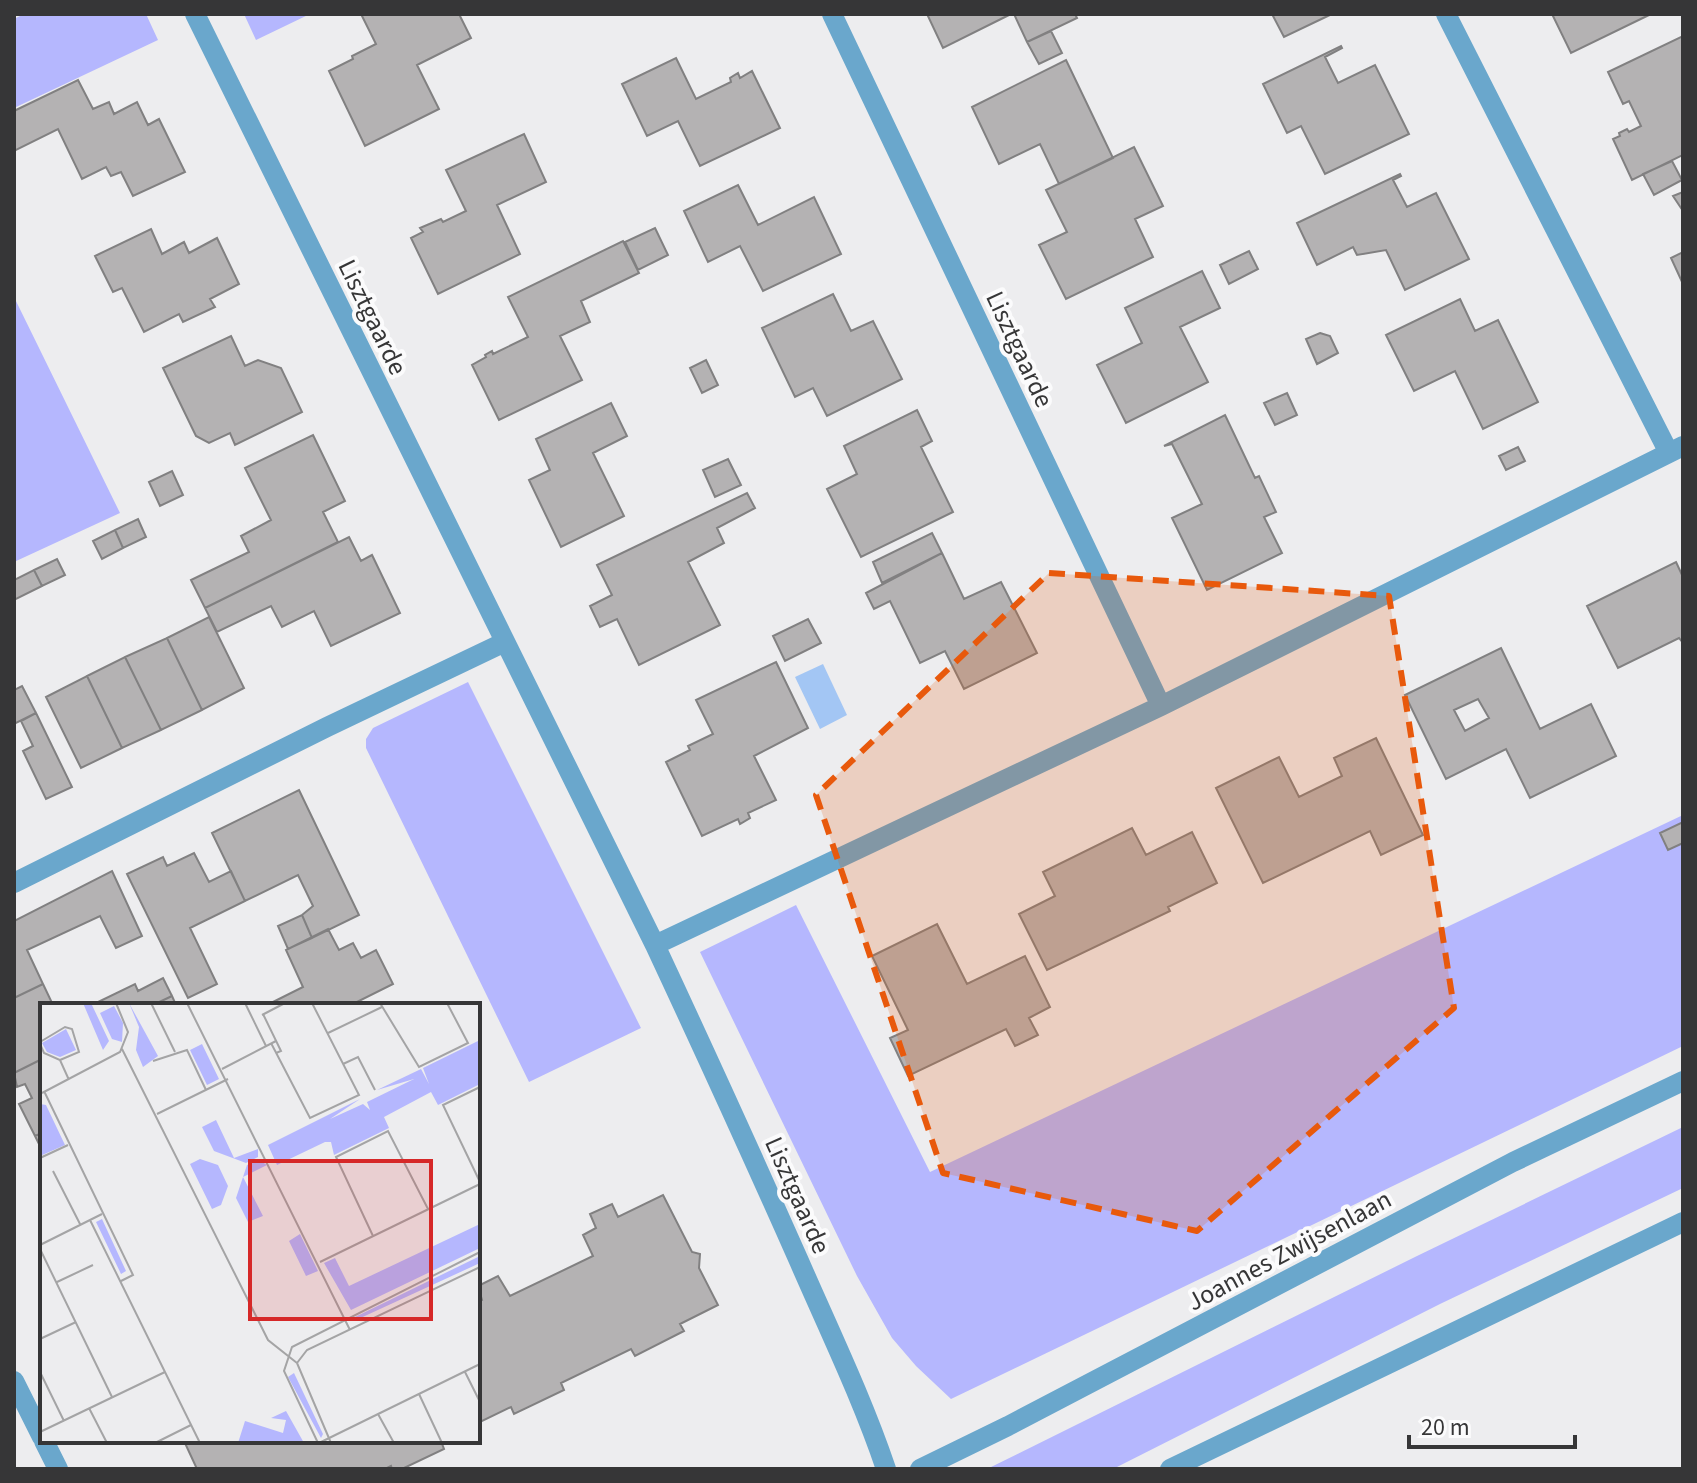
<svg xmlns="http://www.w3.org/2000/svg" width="1697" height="1483" font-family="'Source Sans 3',sans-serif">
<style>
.green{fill:#b5b7fe}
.water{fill:#a3c6f4}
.building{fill:#b4b2b3;stroke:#818081;stroke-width:2;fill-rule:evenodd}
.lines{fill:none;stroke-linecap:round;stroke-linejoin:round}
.minor{stroke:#6aa7cc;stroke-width:20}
.marked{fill:#e8590c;fill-opacity:0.2;stroke:#e8590c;stroke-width:6;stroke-dasharray:16 10;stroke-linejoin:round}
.labels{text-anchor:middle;stroke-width:8;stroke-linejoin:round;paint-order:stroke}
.street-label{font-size:26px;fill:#363637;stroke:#fbfbfc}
.inset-road{fill:none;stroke:#a4a4a5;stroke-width:2}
.view{fill:#d62828;fill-opacity:0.15;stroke:#d62828;stroke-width:4}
.inset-edge{fill:none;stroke:#363637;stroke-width:4}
</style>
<rect width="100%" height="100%" fill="#ededef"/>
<path class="green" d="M24 14H146L158 40 14 108V19Z
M244 14H310L256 40Z
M14 297 120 513 14 562Z
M468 682 641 1028 529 1082 366 748V739L373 728Z
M1683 815V1046L951 1399 916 1366 892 1338 857 1276 700 952 796 905 930 1172Z
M1683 1127V1188L1440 1304 1113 1469H987L1417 1256Z"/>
<path class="water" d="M823 664 847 715 820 729 795 677Z"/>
<path class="building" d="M361 14H459L471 38 417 65 439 109 365 146 329 71 353 59 352 56 376 44Z
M927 14H1011L943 48Z
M1014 14H1075L1077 18 1027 42Z
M1272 14H1332L1284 37Z
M1552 14H1651L1571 53Z
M1051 31 1062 53 1039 64 1027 42Z
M1683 36V155L1632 180 1613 139 1620 136 1619 133 1627 129 1629 132 1641 126 1629 101 1623 104 1608 72Z
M1341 46 1342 48 1325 57 1338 83 1375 65 1409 134 1325 174 1301 126 1287 133 1263 84Z
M676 58 696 99 731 82 730 78 738 73 740 78 752 71 780 128 700 166 678 121 647 136 622 84Z
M1066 60 1113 158 1059 184 1040 144 999 164 972 107Z
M78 80 93 109 109 102 114 114 137 102 148 125 159 119 185 172 133 196 121 172 111 176 106 167 82 179 58 129 14 151V111Z
M524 134 546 182 497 205 520 254 438 294 411 238 423 232 420 228 441 219 443 222 466 211 446 170Z
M1134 147 1163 206 1135 219 1153 257 1066 299 1039 245 1067 232 1046 190Z
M1672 161 1682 180 1654 195 1643 174Z
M1400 174 1401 176 1393 180 1407 207 1436 193 1469 259 1405 290 1386 250 1357 255 1353 247 1317 265 1297 223Z
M738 185 758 225 814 197 841 254 763 291 740 246 708 262 684 211Z
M1683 192V211L1673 196Z
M655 228 668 255 638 270 625 242Z
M151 229 162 254 184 242 189 253 217 238 239 284 210 299 215 307 183 322 179 314 144 332 122 288 113 292 95 256Z
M623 241 639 273 581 301 590 322 560 336 582 380 499 420 472 365 486 357 485 355 492 351 493 354 528 337 508 297Z
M1249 251 1258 269 1229 284 1220 265Z
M1683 252V284L1671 258Z
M1202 271 1220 308 1180 327 1208 382 1126 423 1097 365 1142 343 1125 308Z
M833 294 851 331 873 321 902 379 827 416 813 388 795 397 762 328Z
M1460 299 1475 331 1498 320 1538 402 1483 429 1455 371 1414 391 1386 335Z
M1320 333 1330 336 1338 353 1317 364 1306 339Z
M231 336 245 366 258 360 281 368 302 412 235 445 230 433 209 443 196 436 163 368Z
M706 360 718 385 702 393 690 368Z
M1287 393 1297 415 1275 425 1264 403Z
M611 403 627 436 593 453 624 516 561 547 529 480 550 470 536 439Z
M917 410 932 441 921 447 953 512 861 557 827 489 857 474 844 446Z
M1225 415 1255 478 1259 476 1276 512 1264 517 1282 553 1207 590 1172 518 1202 504 1172 444 1164 446Z
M313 435 345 501 323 512 338 542 205 608 191 580 249 552 241 536 271 520 245 468Z
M1518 447 1525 461 1506 470 1499 456Z
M728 459 741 485 715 497 703 470Z
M172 471 183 495 160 506 149 482Z
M747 493 755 508 717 528 724 543 688 562 720 625 639 665 617 619 600 627 590 606 612 595 597 565Z
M138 519 146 537 123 548 115 530Z
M115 530 123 548 102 559 93 541Z
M932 533 942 553 882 583 873 562Z
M349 537 361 561 372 555 400 613 331 646 314 611 282 627 271 606 217 632 205 608Z
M942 553 964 599 1001 582 1037 653 964 689 945 651 920 663 890 601 874 609 866 593Z
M57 559 65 575 42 586 34 570Z
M1676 562 1683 577V643L1679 638 1618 668 1587 606Z
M34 570 42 586 14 600V580Z
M209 617 244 688 202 710 167 638Z
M808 619 821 643 785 661 773 636Z
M167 638 202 710 161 730 125 657Z
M1501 648 1540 729 1591 704 1616 756 1530 798 1506 749 1446 779 1405 695ZM1478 699 1489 718 1465 731 1454 710Z
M125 657 161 730 122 748 87 676Z
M776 662 808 728 754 756 776 800 748 813 750 818 740 824 738 819 702 836 666 762 690 750 688 746 713 734 696 700Z
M87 676 122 748 81 768 46 697Z
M22 686 36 713 14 724V690Z
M36 713 72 787 46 799 23 751 33 746 21 721Z
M1376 738 1423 835 1381 855 1370 831 1263 883 1216 788 1279 757 1299 797 1342 776 1334 758Z
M299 790 359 915 312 938 302 915 313 906 298 875 245 901 212 833Z
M1683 822V843L1668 850 1660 833Z
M1132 828 1146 855 1192 832 1217 883 1168 907 1170 911 1047 970 1019 914 1055 896 1043 872Z
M194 853 209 882 231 871 245 901 190 928 217 984 188 998 127 874 163 857 167 866Z
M112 871 142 936 116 948 100 916 27 950 43 984 14 998V921Z
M302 915 312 938 288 949 278 926Z
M937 924 967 984 1025 956 1050 1007 1029 1018 1038 1035 1015 1046 1006 1029 908 1076 890 1038 908 1030 872 956Z
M328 929 339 950 353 943 361 958 376 950 393 984 351 1005H267L303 987 286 950Z
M163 978 172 996 153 1005H92L135 984 138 991Z
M43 984 53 1005H42V1059L14 1073V998Z
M172 996 176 1005H153Z
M42 1059V1133L35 1136 19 1104 32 1098 25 1084 17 1087 14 1073Z
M42 1133V1150L35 1136Z
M663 1195 692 1252 700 1254 699 1268 718 1305 680 1324 684 1331 635 1356 631 1349 561 1383 564 1390 514 1414 511 1407 478 1423V1302L482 1300 478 1286 498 1276 510 1296 593 1256 583 1235 596 1228 590 1214 612 1204 618 1217Z
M184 1441H441L444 1449 402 1469H392L391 1466 385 1469H197Z"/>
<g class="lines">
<path class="minor" d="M195 14 655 945C704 1050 752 1155 799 1261 829 1330 862 1398 886 1469
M832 14 1161 706
M1446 14 1669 453
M14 883 327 727 505 642
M655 945 1161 706 1683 446
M14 1381 42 1437
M44 1441 58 1469
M920 1469 1008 1426 1513 1162 1683 1081
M1170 1469 1683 1222"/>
</g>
<path class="marked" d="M1049 573 1389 596 1454 1008 1197 1231 943 1173 816 795Z"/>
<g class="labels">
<g class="street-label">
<text transform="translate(373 317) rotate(64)" y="9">Lisztgaarde</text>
<text transform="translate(1020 349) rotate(65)" y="9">Lisztgaarde</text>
<text transform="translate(798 1195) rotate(66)" y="9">Lisztgaarde</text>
<text transform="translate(1289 1250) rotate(-28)" y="9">Joannes Zwijsenlaan</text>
</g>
</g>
<g transform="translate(40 1003)">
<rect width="440" height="440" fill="#ededef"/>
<path d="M43 0H51L69 38 63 47ZM89 0 118 53 103 64 96 47 99 24ZM74 3 83 20 82 39 72 36 60 10ZM26 26 36 47 20 54 7 49 2 40ZM440 37V81L398 102 391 89 344 114 349 125 294 152 291 139H285L237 162 228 142 320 96 290 116 323 101 330 107 327 99 374 76 337 87 381 66 389 81 383 65ZM162 41 179 76 167 82 150 47ZM0 101 6 102 25 142 0 153ZM176 117 194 155 218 146V154L206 160 174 148 162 124ZM160 156 178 162 188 183 181 202 172 206 150 161ZM219 157 227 162 203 174 223 213 208 219 196 195 207 162ZM62 216 86 268 81 271 56 219ZM440 221V245L311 307 284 260 295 255 309 283ZM260 231 278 268 266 273 249 238ZM440 253V260L314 318 315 314ZM254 370 283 431 281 435 248 374ZM246 408 264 440H198L205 418 243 430 246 417 231 415Z" fill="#b5b7fe"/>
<path class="inset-road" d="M111 0 135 49M147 0 310 327M205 0 226 43M340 0 379 64 428 40 407 0M223 11 241 48 236 50M222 12 245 0M288 30 342 4M0 39 25 24 32 26 39 49 20 57M231 40 270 115 319 92 272 0M0 41 4 50 20 57 29 77M82 46 228 337 257 360M113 58 147 47 166 87M303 61 318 54 335 87M182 66 236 38M440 84 403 102 440 179M4 88 93 272 81 278M2 90 80 49 88 29 76 0M117 111 188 76M0 155 28 142M13 168 40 221M50 217 160 440M333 233 296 154 348 128 388 206M0 242 62 211M0 246 72 394M280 259 440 181M17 279 53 262M0 336 36 319M257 360 267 347 440 264M257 360 291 440M0 369 24 418M425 369 440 399M379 391 402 440M49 405 67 440M338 411 354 440M0 429 125 369M115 440 151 422M278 440 244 368 252 344 440 249M279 440 440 361"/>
<path class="view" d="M210 158H391V316H210Z"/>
<rect width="440" height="440" class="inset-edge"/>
</g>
<rect width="1697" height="1483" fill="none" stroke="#363637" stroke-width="32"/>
<path d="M1409 1435v12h166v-12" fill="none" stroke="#363637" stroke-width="4"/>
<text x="1421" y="1435" font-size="24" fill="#363637" stroke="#fbfbfc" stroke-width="6" paint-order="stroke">20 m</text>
</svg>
